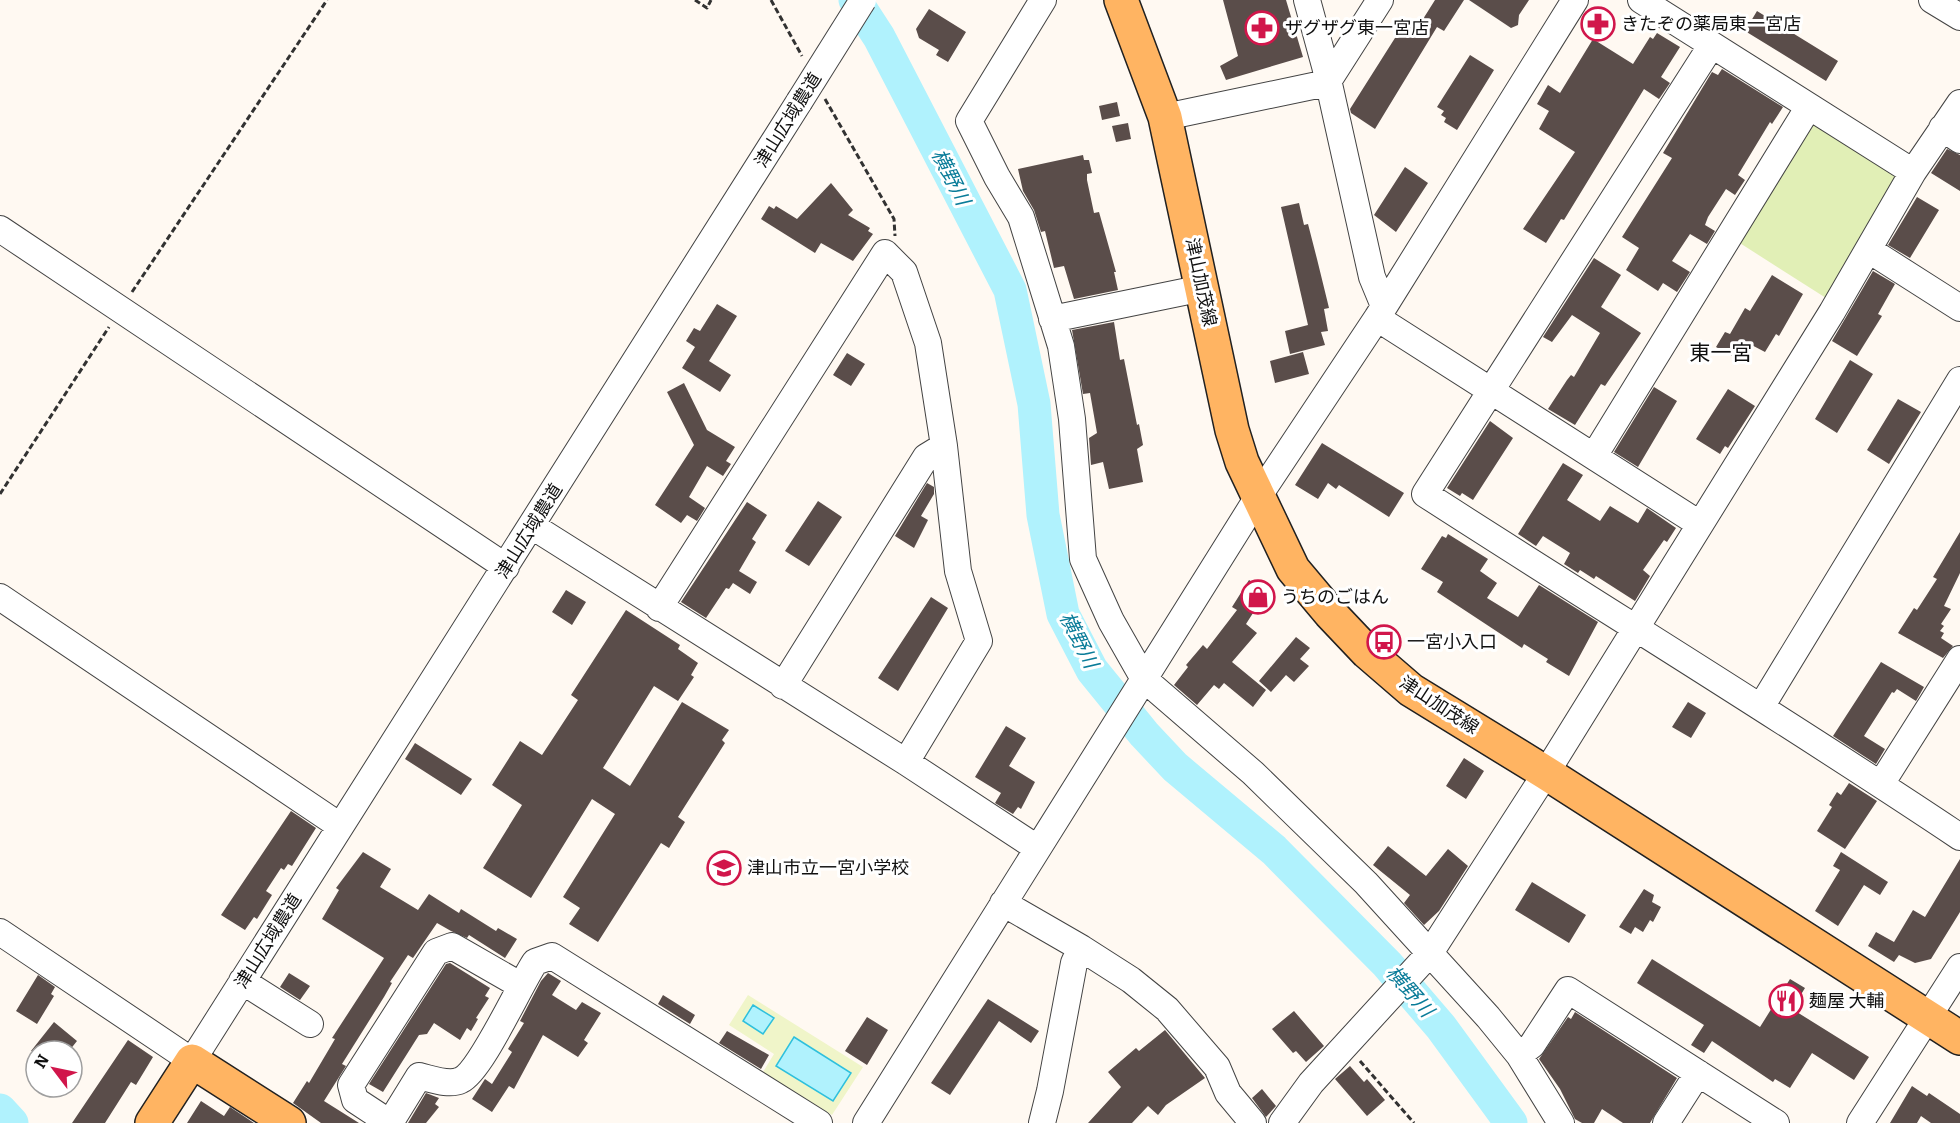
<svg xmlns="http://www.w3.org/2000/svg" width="1960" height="1123" font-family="Bitter,'Noto Sans JP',serif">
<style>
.green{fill:#e1efb6}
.pitch{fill:#f0f5c9}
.water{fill:#b0f2fd;stroke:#2ec0dd;stroke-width:1.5}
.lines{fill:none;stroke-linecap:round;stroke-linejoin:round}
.river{stroke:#b0f2fd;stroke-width:33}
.building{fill:#5a4d4a}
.minor-casing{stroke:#434343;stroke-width:28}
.major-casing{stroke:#212121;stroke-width:36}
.path{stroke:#323232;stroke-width:3;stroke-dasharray:6 3;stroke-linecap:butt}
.minor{stroke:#fff;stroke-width:26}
.major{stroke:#ffb462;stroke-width:33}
.minor-bridge-casing{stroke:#434343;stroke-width:28;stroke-linecap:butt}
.minor-bridge{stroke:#fff;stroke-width:26}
.labels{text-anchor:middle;stroke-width:6;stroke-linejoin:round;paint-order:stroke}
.poi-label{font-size:18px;fill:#101010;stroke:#fff;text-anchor:start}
.street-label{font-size:18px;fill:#101010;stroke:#fff}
.water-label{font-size:20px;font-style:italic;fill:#0a7c99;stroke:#fff}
.quarter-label{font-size:21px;fill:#101010;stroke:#fff}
</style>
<rect width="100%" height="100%" fill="#fff9f2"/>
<path class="green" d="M1817 123 1895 172 1897 185 1826 298 1735 240 1804 129Z"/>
<path class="pitch" d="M748 995 863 1067 832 1115 763 1072 774 1054 729 1025Z"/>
<path class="water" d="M753 1005 774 1018 763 1034 743 1021Z
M794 1037 851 1073 833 1101 776 1066Z"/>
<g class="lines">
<path class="river" d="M855 0 879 37 1010 290 1034 404 1043 515 1063 614 1092 670 1144 734 1175 767 1274 850 1387 964 1441 1027 1511 1123
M0 1110 12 1123"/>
</g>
<path class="building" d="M1223 0H1286L1303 57 1226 80 1220 66 1238 56Z
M1435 0H1464L1444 31 1437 27 1375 129 1351 113 1350 109 1407 19 1418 27Z
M1469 0H1529L1519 15 1518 25 1511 28Z
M929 9 966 32 948 62 936 55 939 50 919 38 916 29Z
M1598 9 1612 17 1598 38 1585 30Z
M1757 11 1838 61 1826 81 1745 31Z
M1657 33 1680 47 1661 77 1670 83 1659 99 1644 89 1564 220 1561 219 1546 243 1523 229 1575 152 1539 129 1549 111 1537 104 1548 85 1560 93 1593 39 1633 64 1650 37 1653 39Z
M1470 55 1494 70 1457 130 1444 122 1446 118 1441 115 1444 111 1437 107Z
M1722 69 1783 107 1772 124 1770 122 1738 175 1745 180 1735 195 1726 189 1708 217 1705 225 1715 231 1707 244 1690 234 1672 261 1690 272 1677 292 1663 283 1658 291 1626 270 1639 248 1622 237 1672 158 1663 153 1712 72 1718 75Z
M1117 102 1120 116 1102 120 1099 106Z
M1128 123 1131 139 1116 142 1112 126Z
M1947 149 1960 155V191L1931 173Z
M1083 155 1084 160H1089L1092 173 1087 174V180L1094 213 1099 212 1116 272H1114L1118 290 1074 299 1064 266 1054 268 1045 231 1041 232 1034 210 1023 191 1018 169Z
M1405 167 1428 183 1396 232 1374 215Z
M831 183 853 210 848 215 870 228 868 231 873 234 853 261 821 243 815 253 761 219 769 206 774 209 776 206 797 219Z
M1917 197 1939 210 1910 258 1888 245Z
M1299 203 1304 225 1308 224 1317 259 1329 308 1324 309 1328 331 1321 332 1325 345 1290 354 1285 331 1308 325 1281 207Z
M1594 258 1621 275 1601 307 1641 333 1605 386 1601 384 1575 425 1548 409 1567 380 1571 375 1574 377 1600 333 1572 315 1552 342 1543 337Z
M1873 271 1895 284 1878 314 1882 316 1857 356 1832 341Z
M1772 275 1803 294 1779 336 1776 334 1765 352 1742 340 1732 356 1716 347 1725 332 1730 334 1745 308 1750 311Z
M717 304 737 316 709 361 731 375 720 392 682 368 695 347 686 341 694 328 700 331Z
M1114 322 1120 360 1124 359 1137 425 1139 424 1143 445 1137 449 1143 482 1109 489 1103 462 1091 465 1089 438 1097 433 1090 393 1083 394 1072 330Z
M1303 352 1309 374 1275 383 1270 361Z
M847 353 865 364 851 386 833 375Z
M1850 360 1873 374 1837 433 1815 419Z
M684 383 707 430 735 447 726 461 731 464 723 476 707 466 689 497 705 508 697 521 687 515 681 523 655 505 694 445 667 392Z
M1654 387 1677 401 1638 467 1614 452Z
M1728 389 1755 406 1728 448 1725 446 1720 454 1696 439Z
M1898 399 1921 412 1889 464 1867 450Z
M1490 421 1513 438 1473 500 1462 493 1460 496 1447 488Z
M1322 443 1404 493 1389 517 1339 485 1336 489 1328 483 1318 499 1295 485Z
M1563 463 1583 475 1567 500 1600 521 1610 506 1638 523 1647 508 1676 528 1667 542 1664 540 1643 570 1650 576 1635 601 1596 576 1594 579 1580 570 1578 573 1564 564 1570 553 1543 536 1536 546 1518 534Z
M927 483 934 487V494L921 516 928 520 914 548 895 536Z
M818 501 842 517 809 566 785 551Z
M747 502 767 515 752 539 756 542 739 571 757 582 750 594 733 583 729 589 726 588 706 618 681 602Z
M1960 532V573L1944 606 1951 609 1941 624 1944 626 1940 631 1944 633 1941 638 1953 646 1943 658 1898 633 1914 608 1917 610 1937 579 1933 577Z
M1448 534 1488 559 1480 571 1497 583 1487 598 1518 617 1539 585 1598 622 1569 676 1546 662 1548 659 1524 644 1522 648 1437 592 1443 582 1421 569 1442 536 1446 538Z
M1249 580 1267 591 1246 624 1257 633 1232 662 1266 690 1253 707 1224 683 1219 689 1214 685 1197 705 1174 685 1188 667 1186 665 1203 645 1207 649 1237 610 1232 607Z
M566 590 586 602 572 625 552 612Z
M931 597 948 608 898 691 878 678Z
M626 610 680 645 678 649 698 663 691 675 694 677 678 701 654 686 603 768 630 786 682 702 729 730 722 740 725 743 678 817 685 822 669 848 661 843 598 942 569 924 580 908 563 897 615 814 592 799 531 898 483 868 522 805 492 785 520 741 542 755 578 700 571 695Z
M1296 637 1310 648 1300 659 1309 666 1294 682 1286 675 1271 692 1259 681Z
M1881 662 1924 687 1916 701 1897 689 1894 693 1892 692 1864 736 1885 749 1876 764 1833 736Z
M1688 702 1706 713 1691 738 1672 727Z
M1006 726 1026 738 1009 766 1035 782 1021 809 1018 807 1013 814 995 803 1001 793 975 777Z
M415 743 472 779 461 795 405 759Z
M1464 758 1484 771 1466 799 1446 786Z
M1849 783 1877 801 1845 849 1817 831 1832 807 1829 805 1837 792 1841 795Z
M291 811 316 828 292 866 288 864 284 870 281 868 266 891 272 895 257 919 254 917 245 930 221 915Z
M1388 846 1426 876 1448 849 1468 866 1439 911 1424 925 1404 903 1410 895 1373 865Z
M363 852 391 869 380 887 418 910 429 894 459 913 461 909 496 931 498 928 517 939 505 958 469 935 467 938 451 931 437 923 413 958 408 955 390 982 392 983 384 997 342 1064 346 1066 324 1101 359 1123H321L293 1103 307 1081 309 1083 335 1039 332 1038 384 958 322 919 339 890 336 888Z
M1841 852 1888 882 1880 895 1864 885 1838 926 1815 911 1840 870 1833 866Z
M1960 859V912L1931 959 1915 963 1899 955 1894 962 1868 946 1876 932 1894 942 1913 910 1925 917Z
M1532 882 1586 915 1569 943 1515 910Z
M1644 889 1654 895 1652 902 1661 907 1653 922 1650 920 1643 932 1635 927 1631 934 1619 927Z
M1652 959 1760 1027 1790 979 1805 988 1792 1009 1869 1057 1854 1080 1812 1053 1790 1088 1775 1079 1773 1082 1712 1041 1704 1053 1691 1045 1704 1025 1637 983Z
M450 963 490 988 485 996 489 998 476 1018 478 1019 471 1031 467 1028 460 1040 434 1023 427 1034 419 1035 383 1092 369 1084 446 964Z
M289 973 310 986 300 1000 280 987Z
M548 973 561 981 552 995 576 1010 582 1002 601 1013 584 1040 588 1043 578 1057 543 1035 514 1089 509 1086 492 1112 472 1099 485 1079 492 1084 512 1052 508 1049 524 1023 520 1021 541 981Z
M38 975 55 987 51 994 54 996 37 1024 16 1011Z
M663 995 695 1015 690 1024 658 1004Z
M988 999 1039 1031 1031 1043 999 1021 950 1095 931 1083Z
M1294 1011 1324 1046 1306 1062 1296 1051 1293 1053 1272 1029Z
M1575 1012 1677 1078 1650 1123H1623L1602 1109 1594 1123H1582L1575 1119 1560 1089 1539 1059 1568 1017 1571 1019Z
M867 1017 888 1030 867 1065 845 1051Z
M54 1022 77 1041 69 1051H31Z
M1165 1030 1205 1078 1166 1105 1158 1115 1148 1106 1132 1123H1088L1121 1087 1108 1072 1136 1048 1139 1051Z
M727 1031 769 1055 761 1069 719 1043Z
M128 1040 153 1057 136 1085 131 1082 105 1123H72Z
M1350 1066 1364 1082 1367 1079 1385 1100 1367 1116 1335 1079Z
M1912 1086 1927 1096 1929 1093 1960 1114V1123H1931L1921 1116 1917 1123H1890Z
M1262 1089 1276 1106 1266 1117 1252 1098Z
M426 1093 439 1098 435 1104 439 1107 426 1123H408Z
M201 1101 224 1116 230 1107 254 1123H187Z"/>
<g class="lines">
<defs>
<path id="minor" d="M1043 0 969 121 997 177 1021 217 1061 346 1072 419 1083 559 1111 621 1144 679 1253 773 1366 883 1488 1017 1519 1055 1561 1123
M1307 0 1325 66 1372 277 1384 306
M1641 0 1913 172
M1932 0 1960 17
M1711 46 1425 494C1603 609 1784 719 1960 837
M1165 117 1327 83 1380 0
M1942 128 1960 140
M0 229 506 567
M1869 250 1960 308
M1377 318 1698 523
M1052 319 1203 288
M1594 456 1808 108
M532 526 906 762 1037 848
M0 597 340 826
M659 608 885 253 904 272 928 343 944 446 958 571 979 641 906 762
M783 686 926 457 944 446
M1761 707 1960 380
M1881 784 1960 659
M1003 903 1081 948 1074 963 1050 1091 1042 1123
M0 932 192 1061 799 102
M1081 948 1131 980 1167 1009 1217 1067 1228 1093 1253 1123
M242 981 310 1024
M1519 1055 1532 1045 1568 990 1776 1123
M390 1123 419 1076C432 1079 449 1086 461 1080 481 1071 519 986 535 962L552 956 819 1123
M390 1123 355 1100 351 1085 436 952 452 946 520 985
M866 1123 1258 497 1377 318 1575 0
M1282 1123 1311 1083 1430 953 1546 773 1832 312 1913 172 1960 103
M1666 1123 1698 1073
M1860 1123 1960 967"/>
<path id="major" d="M1121 0 1165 117 1232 430 1242 462 1293 569 1330 613 1367 652 1411 690 1546 773 1960 1038
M152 1123 192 1061 289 1123"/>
</defs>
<use href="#minor" class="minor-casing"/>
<use href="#major" class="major-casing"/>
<path class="path" d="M695 0 707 8 711 0
M771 0 802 56
M825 99 894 219 895 236
M132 292 327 0
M0 494 109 327
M1360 1061 1414 1123"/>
<use href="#minor" class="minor"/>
<use href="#major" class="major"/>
<defs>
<path id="minor-bridge" d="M799 102 863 0"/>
</defs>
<use href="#minor-bridge" class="minor-bridge-casing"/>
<use href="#minor-bridge" class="minor-bridge"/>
</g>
<defs>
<symbol id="pharmacy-ring" viewBox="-11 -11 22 22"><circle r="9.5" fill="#fff" stroke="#d1164b" stroke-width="1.5"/><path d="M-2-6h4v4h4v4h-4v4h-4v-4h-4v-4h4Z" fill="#d1164b"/></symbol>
<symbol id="shop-ring" viewBox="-11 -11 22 22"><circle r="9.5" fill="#fff" stroke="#d1164b" stroke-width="1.5"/><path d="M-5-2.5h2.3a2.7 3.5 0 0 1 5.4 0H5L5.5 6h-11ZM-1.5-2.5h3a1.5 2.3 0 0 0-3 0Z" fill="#d1164b"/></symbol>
<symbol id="bus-ring" viewBox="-11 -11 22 22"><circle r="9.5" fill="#fff" stroke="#d1164b" stroke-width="1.5"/><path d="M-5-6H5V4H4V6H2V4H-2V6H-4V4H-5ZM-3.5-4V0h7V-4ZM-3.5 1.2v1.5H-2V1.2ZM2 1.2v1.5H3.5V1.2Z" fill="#d1164b"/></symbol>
<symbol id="school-ring" viewBox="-11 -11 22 22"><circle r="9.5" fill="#fff" stroke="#d1164b" stroke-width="1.5"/><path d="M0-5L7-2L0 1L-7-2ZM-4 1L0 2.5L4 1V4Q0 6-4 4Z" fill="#d1164b"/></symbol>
<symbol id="restaurant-ring" viewBox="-11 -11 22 22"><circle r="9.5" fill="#fff" stroke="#d1164b" stroke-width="1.5"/><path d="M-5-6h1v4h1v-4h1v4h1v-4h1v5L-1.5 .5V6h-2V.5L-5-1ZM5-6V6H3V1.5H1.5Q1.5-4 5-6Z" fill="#d1164b"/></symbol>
</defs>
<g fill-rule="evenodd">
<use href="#pharmacy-ring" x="1579" y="5" width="38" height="38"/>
<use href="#pharmacy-ring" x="1243" y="9" width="38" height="38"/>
<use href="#shop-ring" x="1239" y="578" width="38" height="38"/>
<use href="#bus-ring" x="1365" y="623" width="38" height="38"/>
<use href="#school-ring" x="705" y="849" width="38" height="38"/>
<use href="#restaurant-ring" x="1767" y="982" width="38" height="38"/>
</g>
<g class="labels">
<g class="poi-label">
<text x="1621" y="30">きたぞの薬局東一宮店</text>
<text x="1285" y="34">ザグザグ東一宮店</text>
<text x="1281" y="603">うちのごはん</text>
<text x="1407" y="648">一宮小入口</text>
<text x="747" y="874">津山市立一宮小学校</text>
<text x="1809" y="1007">麺屋 大輔</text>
</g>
<g class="street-label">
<text transform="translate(788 120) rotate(-58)" y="6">津山広域農道</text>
<text transform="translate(1201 282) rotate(78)" y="6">津山加茂線</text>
<text transform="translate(529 531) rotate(-58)" y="6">津山広域農道</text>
<text transform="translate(1439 705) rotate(33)" y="6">津山加茂線</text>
<text transform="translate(268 941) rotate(-58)" y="6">津山広域農道</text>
</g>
<g class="water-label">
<text transform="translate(951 177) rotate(63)" y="7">横野川</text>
<text transform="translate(1079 640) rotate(63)" y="7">横野川</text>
<text transform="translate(1410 991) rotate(49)" y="7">横野川</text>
</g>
<g class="quarter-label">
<text x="1721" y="360">東一宮</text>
</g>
</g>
<g transform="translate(54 1069) rotate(302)"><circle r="28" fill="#ffffff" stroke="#9f9f9f" stroke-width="1.5"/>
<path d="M0-4.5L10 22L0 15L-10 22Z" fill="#d1164b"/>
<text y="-9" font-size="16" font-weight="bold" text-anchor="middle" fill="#101010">N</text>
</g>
</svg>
